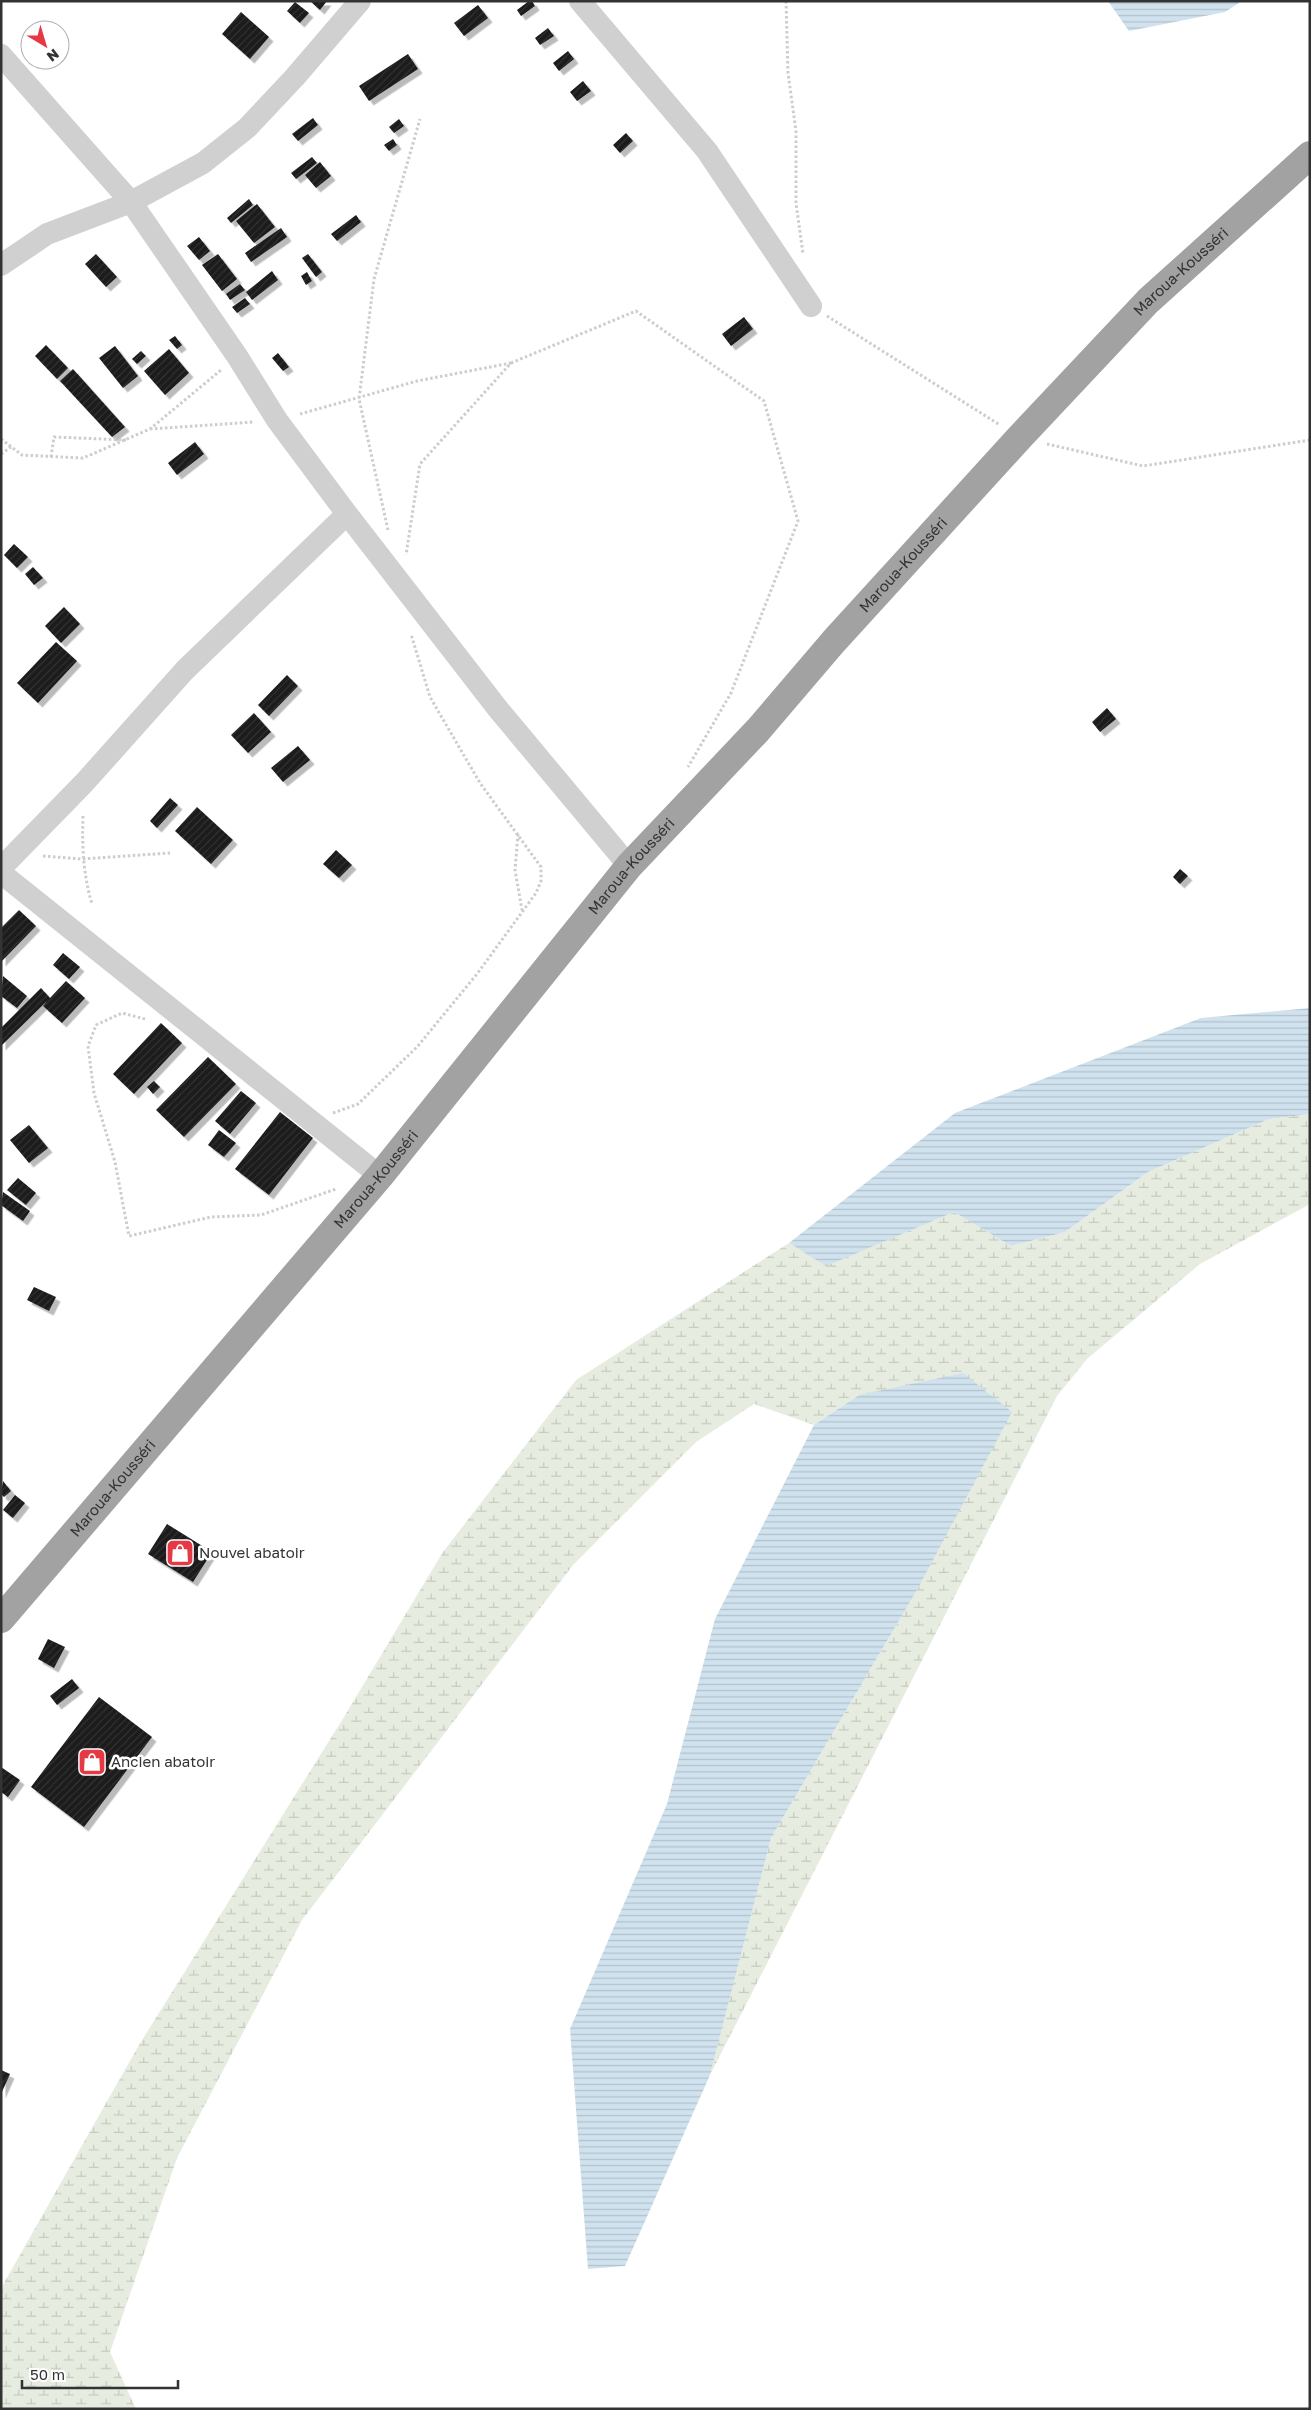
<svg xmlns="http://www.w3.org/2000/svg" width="1311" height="2410" font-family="'Golos Text',sans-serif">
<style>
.wetland{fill:url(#wetland-marsh)}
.water{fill:url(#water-rules)}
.building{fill:url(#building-hatch);filter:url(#shadow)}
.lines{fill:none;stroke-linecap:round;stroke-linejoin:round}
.path{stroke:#cdcdcd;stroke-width:3;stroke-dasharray:2.5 2.5;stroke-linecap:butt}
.minor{stroke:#d0d0d0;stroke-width:22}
.trunk{stroke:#a2a2a2;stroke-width:28}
.labels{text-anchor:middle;stroke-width:5;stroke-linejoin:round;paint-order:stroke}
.street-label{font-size:15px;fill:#333;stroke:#fff}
.poi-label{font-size:15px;fill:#333;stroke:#fff;text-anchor:start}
</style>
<defs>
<pattern id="wetland-marsh" width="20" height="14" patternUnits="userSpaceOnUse" patternTransform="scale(1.25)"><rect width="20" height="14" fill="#e6ecdf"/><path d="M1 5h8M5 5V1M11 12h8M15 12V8" fill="none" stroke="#c6cbc0"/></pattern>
<pattern id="water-rules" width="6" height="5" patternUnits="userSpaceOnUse" patternTransform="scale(1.25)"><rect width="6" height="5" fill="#cfe2ee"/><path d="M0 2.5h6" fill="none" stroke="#b2c2cd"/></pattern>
<pattern id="building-hatch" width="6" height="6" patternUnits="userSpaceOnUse" patternTransform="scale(1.25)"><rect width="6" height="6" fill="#1a1a1a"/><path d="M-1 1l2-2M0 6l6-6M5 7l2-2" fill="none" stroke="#333"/></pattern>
<filter id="shadow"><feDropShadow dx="4.5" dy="4.5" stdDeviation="0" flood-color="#0004"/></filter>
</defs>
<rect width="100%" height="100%" fill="#fff"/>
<path class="wetland" d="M1310 1114V1204L1200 1264 1087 1359 1057 1396 710 2075 771 1838 917 1590 859 1395 814 1425 754 1404 696 1442 573 1565 302 1920 177 2158 110 2352 136 2409H1V2292L4 2283 139 2045 344 1717 443 1552 576 1380 789 1243 826 1265 954 1212 1011 1246 1065 1232 1148 1172 1269 1119Z"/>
<path class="water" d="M1108 1H1242L1225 12 1129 31Z
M1310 1008V1114L1269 1119 1148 1172 1065 1232 1011 1246 954 1212 826 1266 789 1243 955 1113 1201 1018Z
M963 1373 1012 1412 917 1590 771 1838 710 2075 625 2266 588 2269 570 2029 667 1804 715 1619 814 1425 859 1395Z"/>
<path class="building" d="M310 1H327L320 10Z
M529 1H532L535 6 521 16 517 10Z
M295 2 309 13 300 23 287 11Z
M478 5 488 18 464 36 454 23Z
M241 12 269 37 250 59 222 34Z
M548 28 554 36 540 45 535 38Z
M568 51 574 59 559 71 553 63Z
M408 54 418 69 369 101 359 86Z
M583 81 591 91 577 101 570 92Z
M313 118 318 125 298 141 292 134Z
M399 119 404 126 394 133 389 127Z
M626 133 633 141 620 153 613 145Z
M393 139 397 145 389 151 384 145Z
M312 157 317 163 296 179 291 173Z
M320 162 331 176 316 188 305 175Z
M249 199 253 205 231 223 227 218Z
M257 204 275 227 254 243 236 221Z
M356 215 361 222 337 241 331 234Z
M281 228 287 237 251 262 245 253Z
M199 237 210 251 199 260 187 246Z
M96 254 117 277 106 287 85 264Z
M218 254 237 279 222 291 202 265Z
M308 254 322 272 316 277 302 258Z
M272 271 278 280 252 300 246 292Z
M307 272 312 281 306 285 301 276Z
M240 284 245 290 230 300 226 294Z
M245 298 250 304 237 313 232 307Z
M744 317 753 329 731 346 722 334Z
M175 336 182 345 177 349 169 340Z
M46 345 68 368 57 379 35 356Z
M115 346 138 376 123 388 99 358Z
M169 349 189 373 165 395 144 371Z
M141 351 146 356 137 364 132 359Z
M278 353 289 367 283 371 272 358Z
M73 369 125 427 112 437 60 381Z
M195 442 204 454 177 475 168 463Z
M14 544 28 557 17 568 4 555Z
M33 567 43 578 34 585 25 574Z
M64 607 80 624 61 643 45 626Z
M56 642 77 661 38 703 17 683Z
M287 675 298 686 269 716 258 705Z
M1107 708 1116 719 1100 732 1092 722Z
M254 713 271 732 248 753 231 735Z
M298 746 310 760 283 782 271 768Z
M170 798 178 805 157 828 150 821Z
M197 807 233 840 211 864 175 831Z
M336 850 352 865 339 878 323 864Z
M1180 869 1188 876 1180 884 1173 877Z
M19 910 36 926 1 962V928Z
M63 953 80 967 69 979 53 965Z
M3 976 27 996 17 1008 1 996Z
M66 981 85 998 62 1023 43 1006 47 1001 1 1046V1028L41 988 50 998Z
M161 1023 182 1043 134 1094 113 1074Z
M208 1057 236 1084 184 1137 156 1110Z
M154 1081 160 1087 153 1094 147 1087Z
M241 1091 256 1103 230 1134 215 1121Z
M280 1112 313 1138 269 1195 235 1169Z
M29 1125 48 1148 29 1163 10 1140Z
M219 1130 236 1143 224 1157 208 1145Z
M18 1178 36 1193 26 1205 7 1190Z
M3 1192 30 1211 23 1221 1 1205Z
M34 1287 56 1297 49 1311 27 1300Z
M3 1481 11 1491 4 1497 1 1494Z
M15 1495 25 1503 13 1518 3 1510Z
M167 1524 212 1552 193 1582 148 1554Z
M48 1639 65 1647 54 1668 38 1659Z
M72 1679 79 1688 57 1705 50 1696Z
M99 1697 152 1737 84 1827 31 1787Z
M1 1767 20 1780 8 1797 1 1792Z
M1 2070 10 2074 1 2094Z"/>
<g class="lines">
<path class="path" d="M786 1 788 73 796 131V203L803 254
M827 316 1000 425
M511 363 636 311 764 401 798 521 731 693 688 767
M300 414 417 381 511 363 420 464 406 555
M150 429 254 422
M1 439 22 455 83 458 150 429 221 370
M1047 444 1143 466 1310 440
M1 454 11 447
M51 457 54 437 126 440
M388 530 359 399 374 279 420 119
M83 816C82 847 83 874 92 904
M518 834 515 870 522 910
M43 856 82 859 170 853
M145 1019 122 1013 96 1025 88 1046 94 1093 115 1162 129 1236 211 1217 261 1215 336 1189
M333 1113 358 1104 417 1047 477 974 536 893 541 881V867L480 783 430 697 411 634"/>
<path class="minor" d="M580 1 707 151 811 306
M1 55 131 202 237 356 277 420 347 514 498 709 629 866
M1 265 47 234 131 202 203 163 247 128 295 77 360 1
M1 868 84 783 185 670 347 514
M1 873 380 1176"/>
<path class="trunk" id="s1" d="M1 1619 380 1176 629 866 758 730 834 641 1020 437 1148 301 1310 155"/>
</g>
<defs>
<symbol id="shop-square" viewBox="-11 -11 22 22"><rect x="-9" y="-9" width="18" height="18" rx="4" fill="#e63946" stroke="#fff"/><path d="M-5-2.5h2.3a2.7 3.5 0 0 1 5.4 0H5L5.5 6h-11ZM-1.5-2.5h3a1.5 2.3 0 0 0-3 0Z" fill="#fff"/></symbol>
</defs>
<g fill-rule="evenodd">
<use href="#shop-square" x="164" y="1537" width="32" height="32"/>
<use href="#shop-square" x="76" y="1746" width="32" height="32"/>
</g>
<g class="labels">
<g class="street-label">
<text dy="5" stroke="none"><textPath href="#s1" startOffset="1792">Maroua-Kousséri</textPath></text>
<text dy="5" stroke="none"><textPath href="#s1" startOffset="1388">Maroua-Kousséri</textPath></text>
<text dy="5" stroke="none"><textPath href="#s1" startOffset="982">Maroua-Kousséri</textPath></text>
<text dy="5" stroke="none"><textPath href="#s1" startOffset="578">Maroua-Kousséri</textPath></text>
<text dy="5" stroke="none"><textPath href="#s1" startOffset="172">Maroua-Kousséri</textPath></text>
</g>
<g class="poi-label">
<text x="199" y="1558">Nouvel abatoir</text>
<text x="111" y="1767">Ancien abatoir</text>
</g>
</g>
<rect width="1311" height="2410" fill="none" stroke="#333333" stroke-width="5"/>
<g transform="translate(45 45) rotate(142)"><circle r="24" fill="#ffffff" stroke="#adadad"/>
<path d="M0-4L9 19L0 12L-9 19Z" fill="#e63946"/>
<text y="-8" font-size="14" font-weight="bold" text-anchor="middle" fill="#333333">N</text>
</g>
<path d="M22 2380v8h156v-8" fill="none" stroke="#333333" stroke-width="2.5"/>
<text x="30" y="2380" font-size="15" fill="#333333" stroke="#ffffff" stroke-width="4" paint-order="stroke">50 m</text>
</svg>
